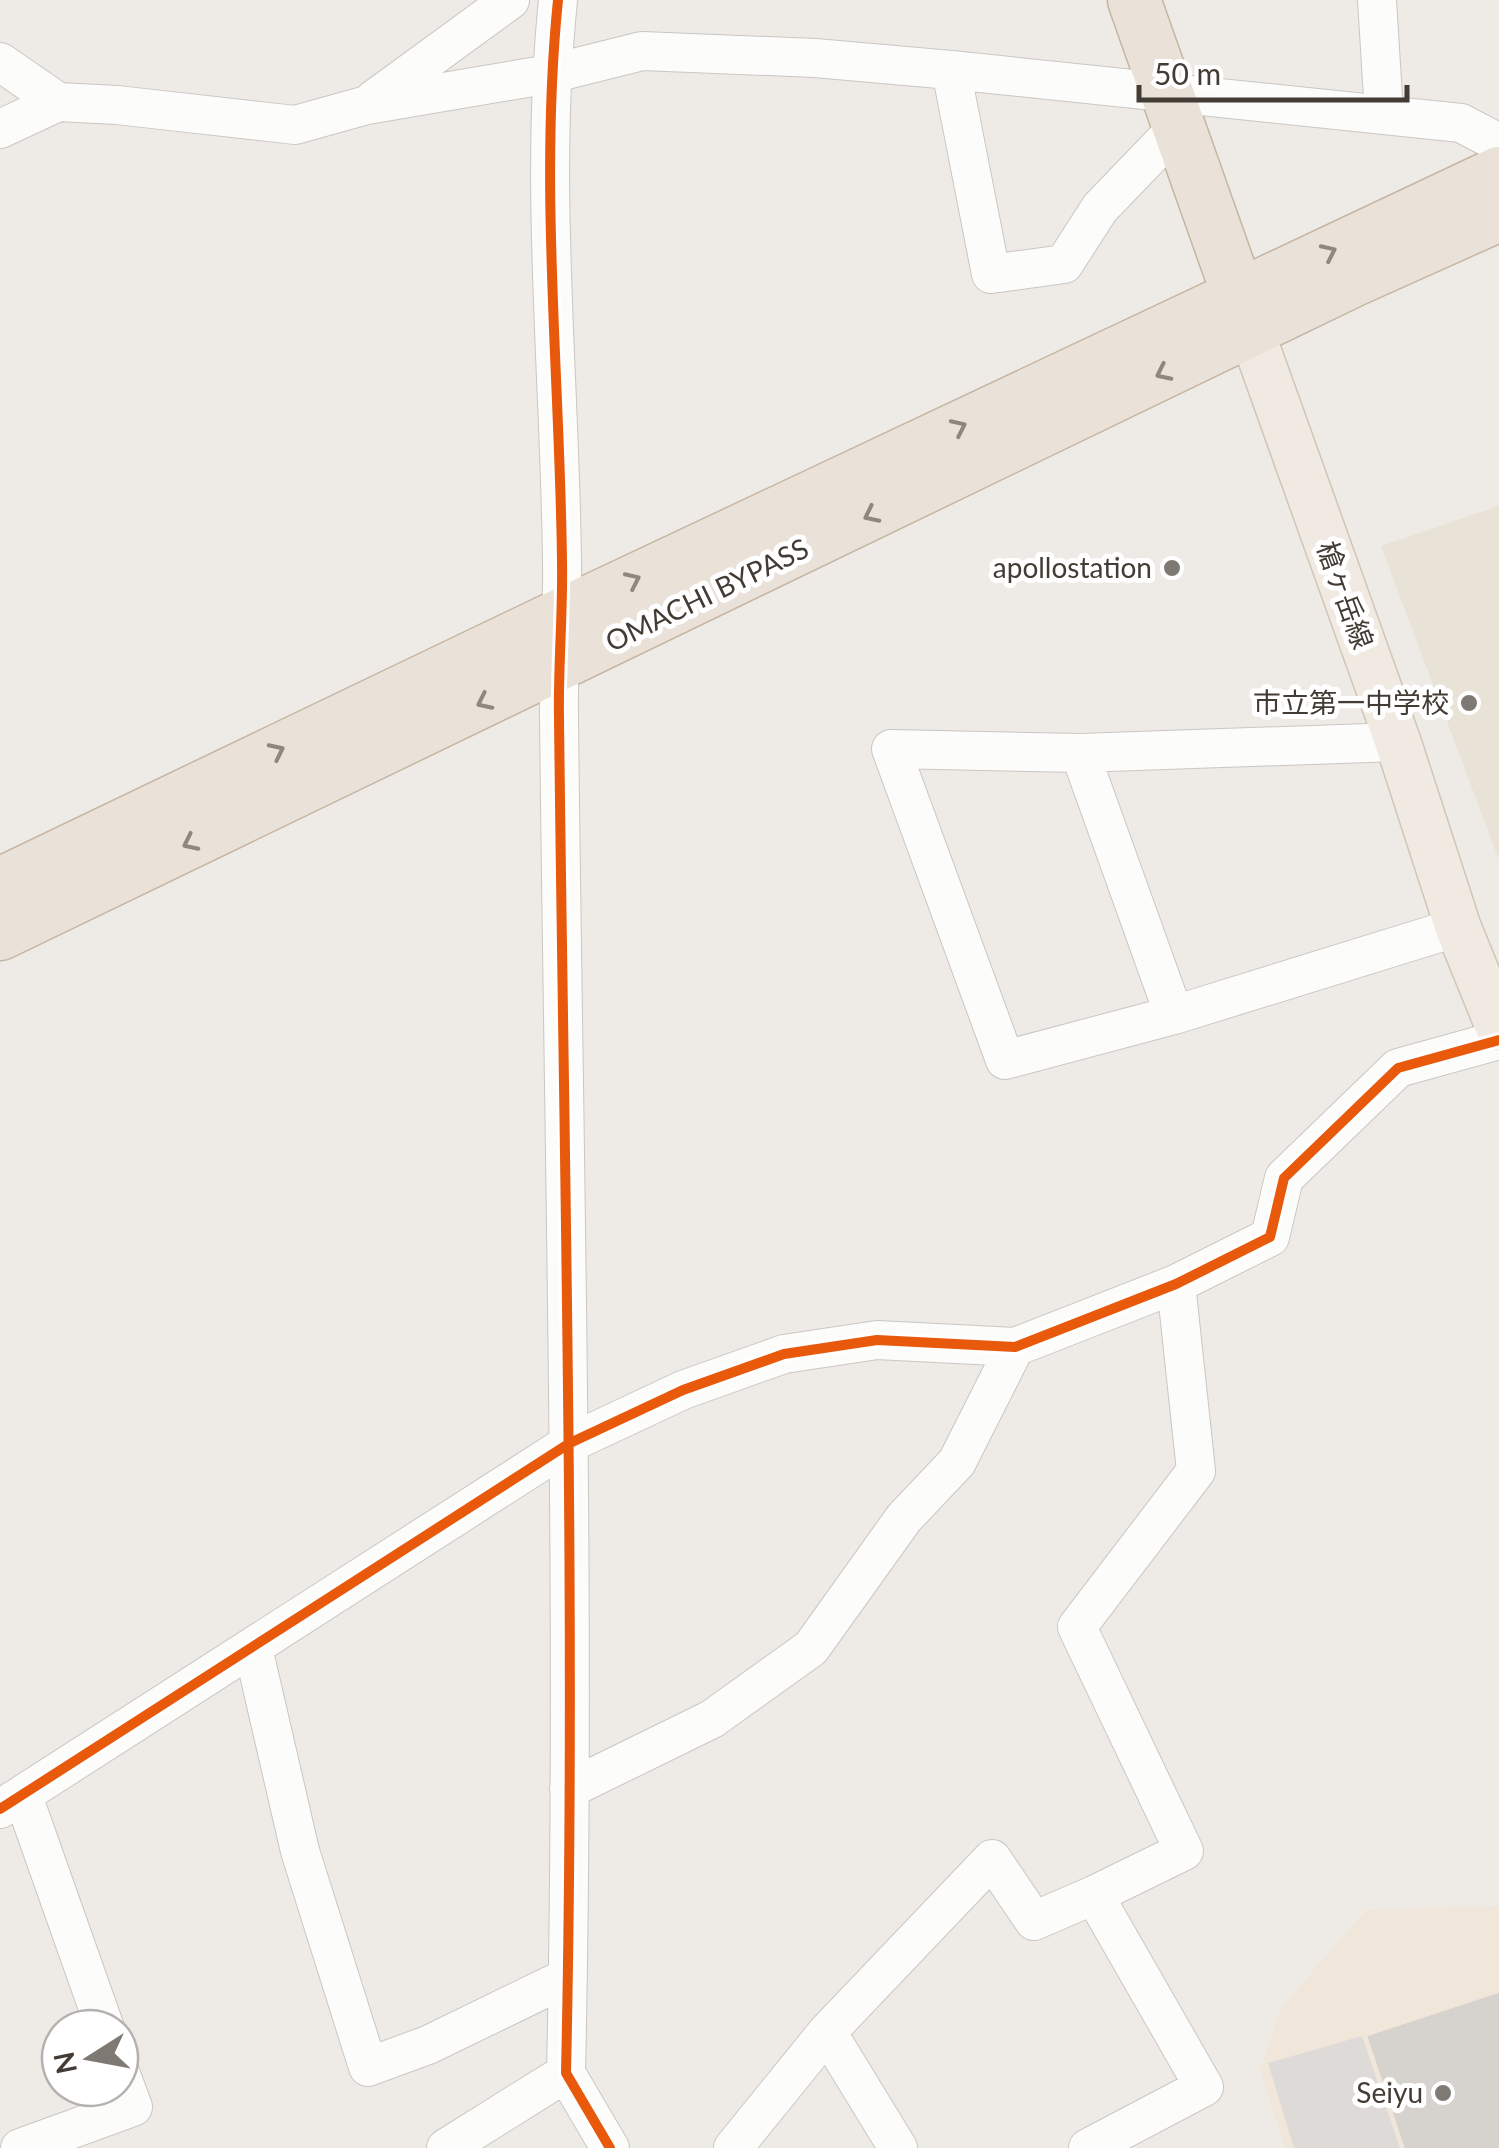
<svg xmlns="http://www.w3.org/2000/svg" width="1499" height="2148" font-family="Lato,'Noto Sans JP',sans-serif">
<style>
.commercial{fill:#f1e6da}
.education{fill:#e9e2d6}
.parking{fill:#dddad7}
.building{fill:#d6d2ce;stroke:#d6d2cd;stroke-width:2.5}
.lines{fill:none;stroke-linecap:round;stroke-linejoin:round}
.minor-casing{stroke:#cac7c3;stroke-width:40}
.major-casing{stroke:#d0c6b5;stroke-width:48}
.highway-casing{stroke:#c5b6a3;stroke-width:55}
.minor{stroke:#fcfcfb;stroke-width:38}
.major{stroke:#f0eae2;stroke-width:45}
.highway{stroke:#eae2d9;stroke-width:52}
.cycleway-casing{stroke:#fff;stroke-width:16}
.cycleway{stroke:#e8590c;stroke-width:10}
.oneway{stroke:#8e877e}
.poi-dot{fill:#7f7973;stroke:#fff;stroke-width:4}
.labels{text-anchor:middle;stroke-width:10;stroke-linejoin:round;paint-order:stroke}
.poi-label{font-size:28px;fill:#433c34;stroke:#fff;text-anchor:end}
.street-label{font-size:28px;fill:#433c34;stroke:#fff}
</style>
<rect width="100%" height="100%" fill="#eeebe7"/>
<path class="commercial" d="M1499 1906V2148H1285L1260 2070 1281 2008 1366 1910Z"/>
<path class="education" d="M1499 506V860L1381 546Z"/>
<path class="parking" d="M1362 2036 1400 2148H1294L1268 2063Z"/>
<path class="building" d="M1499 1994V2148H1406L1369 2037Z"/>
<g class="lines">
<defs>
<path id="minor" d="M558 0C539 186 560 375 562 562 563 614 558 666 559 718 564 1170 576 1621 566 2073L610 2148
M1377 0 1384 114
M0 62 58 102
M951 70 991 274 1064 264 1100 208 1179 126
M373 100 510 0
M0 129 58 102 117 105 295 125 367 105 550 74 642 51 815 58 951 70 1461 123 1499 143
M1398 742 1080 753 891 749 1005 1060 1174 1015 1458 927
M1080 753 1174 1015
M253 1648 300 1851 368 2067 428 2045 568 1977
M569 1789 712 1719 811 1648 904 1518 957 1462 1015 1347
M23 1796 105 2028
M0 1809 570 1443 683 1390 784 1354 877 1340 1015 1347 1176 1284 1270 1237 1284 1178 1398 1068 1499 1040
M1094 1895 1184 1851 1077 1627 1196 1471 1176 1284
M827 2032 898 2148
M20 2148 133 2107 120 2072
M446 2148 566 2073
M733 2148 827 2032 992 1859 1034 1921 1094 1895 1204 2087 1088 2148"/>
<path id="major" d="M1251 331 1398 742 1458 927 1499 1028"/>
<path id="highway" d="M1134 0 1249 325
M0 884 561 615 1499 173
M0 934 1352 281 1499 215"/>
</defs>
<use href="#minor" class="minor-casing"/>
<use href="#major" class="major-casing"/>
<use href="#highway" class="highway-casing"/>
<use href="#minor" class="minor"/>
<use href="#major" class="major"/>
<use href="#highway" class="highway"/>
<defs>
<path id="cycleway" d="M558 0C539 186 560 375 562 562 563 614 558 666 559 718 564 1170 576 1621 566 2073L610 2148
M0 1809 570 1443 683 1390 784 1354 877 1340 1015 1347 1176 1284 1270 1237 1284 1178 1398 1068 1499 1040"/>
</defs>
<use href="#cycleway" class="cycleway-casing"/>
<use href="#cycleway" class="cycleway"/>
</g>
<defs><path id="oneway-chevron" d="M-2-3.5L2.5 0L-2 3.5" fill="none" stroke-width="1.6" stroke-linecap="round" stroke-linejoin="round" transform="scale(2.5)"/></defs>
<g class="oneway">
<use href="#oneway-chevron" transform="translate(1329 252) rotate(-25)"/>
<use href="#oneway-chevron" transform="translate(1163 373) rotate(154)"/>
<use href="#oneway-chevron" transform="translate(959 427) rotate(-25)"/>
<use href="#oneway-chevron" transform="translate(871 515) rotate(154)"/>
<use href="#oneway-chevron" transform="translate(633 580) rotate(-25)"/>
<use href="#oneway-chevron" transform="translate(484 702) rotate(154)"/>
<use href="#oneway-chevron" transform="translate(277 751) rotate(-26)"/>
<use href="#oneway-chevron" transform="translate(190 843) rotate(154)"/>
</g>
<g class="poi-dot">
<circle cx="1172" cy="568" r="10"/>
<circle cx="1469" cy="703" r="10"/>
<circle cx="1443" cy="2093" r="10"/>
</g>
<g class="labels">
<g class="poi-label">
<text x="1152" y="578">apollostation</text>
<text x="1449" y="713">市立第一中学校</text>
<text x="1423" y="2103">Seiyu</text>
</g>
<g class="street-label">
<text transform="translate(707 595) rotate(-26)" y="10">OMACHI BYPASS</text>
<text transform="translate(1345 595) rotate(70)" y="10">槍ヶ岳線</text>
</g>
</g>
<g transform="translate(90 2058) rotate(259)"><circle r="48" fill="#ffffff" stroke="#b4b1ae" stroke-width="2.5"/>
<path d="M0-8L18 38L0 25L-18 38Z" fill="#7f7973"/>
<text y="-15" font-size="28" font-weight="bold" text-anchor="middle" fill="#433c34">N</text>
</g>
<path d="M1139 85v15h268v-15" fill="none" stroke="#433c34" stroke-width="5"/>
<text x="1154" y="85" font-size="30" fill="#433c34" stroke="#ffffff" stroke-width="8" paint-order="stroke">50 m</text>
</svg>
